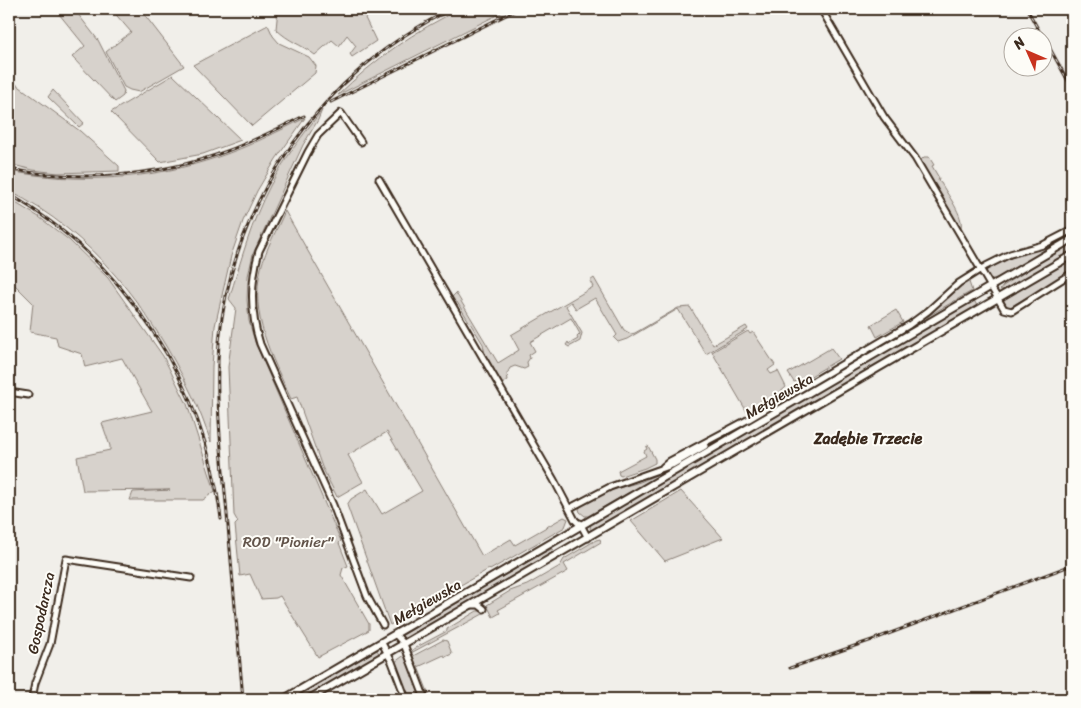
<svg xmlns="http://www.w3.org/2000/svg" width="1081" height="708" font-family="Sriracha,sans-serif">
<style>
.green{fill:#d7d2cc;stroke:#897e75}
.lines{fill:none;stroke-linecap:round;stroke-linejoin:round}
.minor-casing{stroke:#3b2a1e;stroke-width:9}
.major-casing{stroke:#3b2a1e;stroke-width:10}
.minor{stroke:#fdfcf7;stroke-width:5}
.major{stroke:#fdfcf7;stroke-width:6}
.rail-casing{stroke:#3b2a1e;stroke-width:3}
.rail{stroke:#fdfcf7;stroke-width:1;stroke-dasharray:4;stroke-linecap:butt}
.labels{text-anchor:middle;stroke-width:4;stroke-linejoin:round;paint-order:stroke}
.street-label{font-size:15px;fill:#3b2a1e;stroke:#fdfcf7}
.park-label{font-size:15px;fill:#62544a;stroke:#fdfcf7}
.neighbourhood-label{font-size:16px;font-weight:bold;fill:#3b2a1e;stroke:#fdfcf7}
</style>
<rect width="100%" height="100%" fill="#f1efea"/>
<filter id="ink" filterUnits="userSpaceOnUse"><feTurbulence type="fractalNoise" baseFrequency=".02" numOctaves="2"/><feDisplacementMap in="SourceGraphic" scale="10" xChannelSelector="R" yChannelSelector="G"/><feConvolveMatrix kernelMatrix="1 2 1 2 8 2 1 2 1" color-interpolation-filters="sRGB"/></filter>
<g filter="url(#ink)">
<path class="green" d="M55 9H74L98 40 124 91 123 96 115 102 72 57 85 46Z
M111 9H140L184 66 139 92 130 90 124 87 106 52 131 32Z
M278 9H387L365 18 376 41 352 57 350 54 356 46 347 35 339 46 332 40 315 55C301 44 289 42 276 29Z
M461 9H509L338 95C374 60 415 30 461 9Z
M268 25 273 36 279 43 309 57 316 66 315 73 252 126 193 65Z
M173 75 241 140 203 154 160 162 111 112Z
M9 79 80 131 119 166V171L58 173 33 170 9 164Z
M53 90 84 123 79 127 48 97Z
M322 110 318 120 303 145 253 254 248 276 247 300 249 321 255 342 341 541 339 543 348 566 343 568 341 575 369 624V630L318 657 280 596 276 598 261 599 250 574 240 576 235 525 238 522 234 515 228 367 236 308 229 299C241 261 251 222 270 186 284 159 303 135 322 110Z
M305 118 276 159 257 191 243 221 231 256 215 326 212 366 211 442C205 426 199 408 191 393 151 310 92 232 9 191V171C79 184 151 180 218 157 248 147 277 132 305 118Z
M924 157H929L934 165 932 166 939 178 938 181 941 183C947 194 964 216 961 228L957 225 922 164 921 160Z
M9 199 39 217 69 240 108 278 163 356 187 404 215 491 203 500H130L133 492 170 490 83 491 77 457 110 450V446L102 423 152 411 122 358 85 367 82 354 58 346 56 337 30 332 33 303 10 280Z
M285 211 482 556 511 539 515 545 564 517 568 519 565 527 490 570 489 569 390 625 347 505 351 499 367 489 382 514 422 491 387 432 348 455 363 482 337 497 322 467 297 397 291 399C272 357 249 315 261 268 266 248 277 230 285 211Z
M1072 233V236L997 278 992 279 986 275 987 269 999 262 1043 248Z
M1072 242V252L1008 289 1000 290 1003 286Z
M1072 258V271L1030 298 1029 296 1010 307 1007 306 1003 302 1006 297Z
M594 278 624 330 631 334 635 333 678 308 690 307 713 345 746 326 748 329 706 354 678 309 627 339 618 342 614 338 617 335 595 298 576 309 571 302 566 306 582 333 580 341 569 347 566 345 568 342 569 344 578 339 577 337 580 334 571 318 530 342 535 351 529 355 530 358 527 362 528 367 524 369 515 366 510 368 507 374 508 380 502 384 485 354 483 344 457 302 454 303 451 298 456 293 498 363 519 350 511 335 593 287 590 281Z
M968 279 972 291 930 315 921 325 656 480 626 494 588 516H585L580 512 579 509C588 494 624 487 640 482 646 480 652 476 658 474L916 323Z
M974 300 977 306 913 343 897 354 593 531 590 529 591 523Z
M896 310 903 322 877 337 871 325Z
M748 331 750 334 753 332 775 365 768 370 771 374 778 371 786 387 776 396 747 412 712 352Z
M831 348 839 359 809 377 794 382 788 373Z
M648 446 655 459V463L645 468 621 476 619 475 618 471 646 456 644 451 647 449 646 447Z
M681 491 723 538 665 561 631 521Z
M600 539 601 542 564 564 568 571 498 610 500 613 493 617 487 605 510 591 527 585 560 566 564 559 596 540Z
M552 549 556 552 554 553 405 640 401 636 543 553Z
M477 611H481L483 614 411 653 413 649 447 631V629Z
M443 640 447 641 452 654 445 657 444 655 418 667 430 697 433 698 428 699 413 656Z
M377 650 380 655 304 699H292Z
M406 654 422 699H409L395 662Z"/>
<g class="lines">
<defs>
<path id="minor" d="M821 9 884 117 915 158 1004 309 1012 311 1072 273
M361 142 341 113 318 135 308 152 259 251C250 283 250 313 260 344L333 505 367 596 383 625
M379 179 554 480 575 520 581 526
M9 392 28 395
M663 467 670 461 749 419 909 325 928 311 959 283 986 266 1010 254 1043 245 1072 230
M570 508 610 487 672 465 705 446
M580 523 588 538
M473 605H479L484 609
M396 635 404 644 425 699
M382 643 392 662 406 699
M32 699 35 683 50 644 66 559 191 578"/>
<path id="major" d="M284 699 1072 239
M309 699 1072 255"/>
</defs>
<use href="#minor" class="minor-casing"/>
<use href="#major" class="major-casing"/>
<use href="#minor" class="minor"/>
<use href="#major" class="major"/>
<defs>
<path id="rail" d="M1027 9 1043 38
M1044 38 1072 88
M331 102 518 9
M9 169C81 182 158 177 227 151 254 141 279 128 304 116
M9 194C126 262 205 384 221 519
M790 668 872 640 1072 565
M243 699C237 634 232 568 226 503 221 450 215 396 219 342 232 199 323 70 452 9"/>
</defs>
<use href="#rail" class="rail-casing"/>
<use href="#rail" class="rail"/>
</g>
</g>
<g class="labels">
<g class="street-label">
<text transform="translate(779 396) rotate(-30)" y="5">Mełgiewska</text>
<text transform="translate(427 602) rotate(-30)" y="5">Mełgiewska</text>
<text transform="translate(41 613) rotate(-78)" y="5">Gospodarcza</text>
</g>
<g class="park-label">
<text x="288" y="547">ROD "Pionier"</text>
</g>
<g class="neighbourhood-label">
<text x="868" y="444">Zadębie Trzecie</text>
</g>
</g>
<rect width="1081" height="708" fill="none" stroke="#fdfcf7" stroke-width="30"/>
<rect x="15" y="15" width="1051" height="678" fill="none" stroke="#3b2a1e" stroke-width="2" filter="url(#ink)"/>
<g transform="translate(1028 52) rotate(315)"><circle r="24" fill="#fdfcf7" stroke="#afa8a0"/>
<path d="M0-4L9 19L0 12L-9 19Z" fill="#c8321e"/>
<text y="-8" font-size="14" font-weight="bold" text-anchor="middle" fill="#3b2a1e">N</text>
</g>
</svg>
